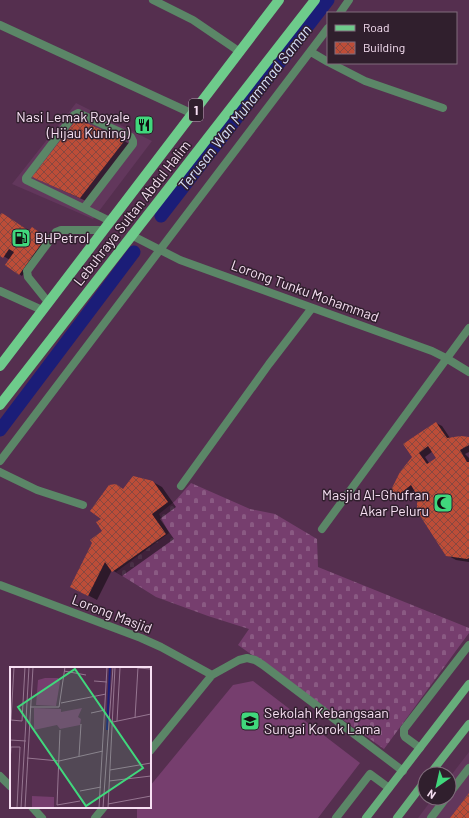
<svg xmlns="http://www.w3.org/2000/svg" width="469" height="818" font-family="Barlow,sans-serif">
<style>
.built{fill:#62375c}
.grass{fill:#763e6e}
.cemetery{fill:url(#cemetery-stones)}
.shadow{fill:#0007;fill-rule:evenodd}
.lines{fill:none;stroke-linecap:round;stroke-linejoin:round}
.canal{stroke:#1b1d78;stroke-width:13}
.building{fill:url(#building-cross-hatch);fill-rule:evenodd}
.lane{stroke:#5b8667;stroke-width:8}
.street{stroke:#5b8667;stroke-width:8}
.secondary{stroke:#67ad7b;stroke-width:8}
.primary{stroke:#6ecb8b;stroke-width:10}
.labels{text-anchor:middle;stroke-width:3;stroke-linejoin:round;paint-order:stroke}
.shield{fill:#301f2d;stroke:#bba6b8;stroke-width:1}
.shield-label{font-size:13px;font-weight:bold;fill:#f7e0f3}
.poi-label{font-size:14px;fill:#f7e0f3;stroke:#301f2d;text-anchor:end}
.street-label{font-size:14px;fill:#f7e0f3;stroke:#301f2d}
.water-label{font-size:15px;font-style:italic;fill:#d9e1fb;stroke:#301f2d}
.inset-river{fill:none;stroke:#1b1d78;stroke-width:2}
.inset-road{fill:none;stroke:#967691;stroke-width:1}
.view{fill:#40d77c;fill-opacity:0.15;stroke:#40d77c;stroke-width:2}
.inset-edge{fill:none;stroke:#f7e0f3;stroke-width:2}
</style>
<defs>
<pattern id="cemetery-stones" width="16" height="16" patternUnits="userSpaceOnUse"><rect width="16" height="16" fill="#763e6e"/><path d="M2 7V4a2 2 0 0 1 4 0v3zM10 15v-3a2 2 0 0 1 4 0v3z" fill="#8a5a83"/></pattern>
<pattern id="building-cross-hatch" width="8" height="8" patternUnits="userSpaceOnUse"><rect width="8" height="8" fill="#bd4d38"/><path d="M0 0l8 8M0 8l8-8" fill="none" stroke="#894840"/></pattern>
</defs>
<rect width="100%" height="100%" fill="#552f4f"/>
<path class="built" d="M76 103 152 141 93 219 12 184Z
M469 752V818H418L433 798H449V778Z"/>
<path class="grass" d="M253 681 360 763 318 818H137V807H150V786L233 685Z"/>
<path class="cemetery" d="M191 483 250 509 275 514 317 539 318 567 469 628V633L384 749 238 645 249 629 208 616 156 597 116 572 169 533 159 514 175 501Z"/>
<path class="shadow" d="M124 141 130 144 86 201 40 180Z
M0 217 30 232 33 228 48 239 22 276 6 265 10 260 0 254Z
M436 423 442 426 450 438 469 439V452L465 454 469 458V562L456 560 447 555 415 490 403 500H397L391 497 413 457ZM433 451 438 458 429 463 425 457Z
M153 482 162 487 176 507 160 519 174 539 122 576 112 570 97 600 78 590 104 531 103 519 124 490Z"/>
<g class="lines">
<path class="canal" d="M161 216 328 0
M0 430 134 252"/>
</g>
<path class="building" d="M77 119 125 140 80 198 32 177Z
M2 213 29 231 32 227 46 237 19 275 5 265 14 252 9 249 3 258 0 256V215Z
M436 422 447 438 461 436 469 437V445L460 450 467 462H469V558L467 559 446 556 417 511V495L411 485 396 497H390L392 488 400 472 412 457 403 444ZM428 446 436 458 427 464 419 453Z
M133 476 153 481 168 502 152 514 166 534 112 572 105 562 88 596 70 587 92 543 90 540 102 531 96 522 101 519 90 511 109 485 116 484 123 489Z
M469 793V818H450L457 809Z"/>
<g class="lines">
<path class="lane" d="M84 208 133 144V141L131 137 78 113 74 115 26 178V180L110 221
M0 291 42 310
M48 302 28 277 27 271 56 232 61 230H103
M420 748 405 737 404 735V729L469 645
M336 818 370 774 389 788"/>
<path class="street" d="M153 0 193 20 240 52
M340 13 349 0
M0 25 193 114
M311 52 328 62
M330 63 365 81 443 108
M131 235 180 260 432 351 446 358 469 372
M0 461 328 28
M0 472 37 490 83 505
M181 486 269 364 312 308
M322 529 469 328
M0 585 141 638 161 647 212 675
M150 751 212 675 239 660 247 658 255 660 263 665 403 771
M0 776 11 787
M449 794 469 768
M32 807 42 818
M95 818 104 807
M431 818 446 798"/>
<path class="secondary" d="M430 774 469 724
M366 818 469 684
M397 818 425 781"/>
<path class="primary" d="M0 366 279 0
M0 405 315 0"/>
</g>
<defs>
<symbol id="restaurant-square" viewBox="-11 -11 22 22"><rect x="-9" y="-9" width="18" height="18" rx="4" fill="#40d77c" stroke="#301f2d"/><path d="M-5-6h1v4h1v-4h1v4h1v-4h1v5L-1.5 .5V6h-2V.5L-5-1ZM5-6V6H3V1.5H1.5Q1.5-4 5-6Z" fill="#111"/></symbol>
<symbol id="fuel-square" viewBox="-11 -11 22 22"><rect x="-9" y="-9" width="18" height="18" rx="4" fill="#40d77c" stroke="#301f2d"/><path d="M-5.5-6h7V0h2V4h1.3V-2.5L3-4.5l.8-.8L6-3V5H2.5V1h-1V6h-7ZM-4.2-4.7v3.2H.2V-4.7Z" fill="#111"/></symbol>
<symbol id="mosque-square" viewBox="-11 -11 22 22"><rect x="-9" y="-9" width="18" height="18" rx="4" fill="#40d77c" stroke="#301f2d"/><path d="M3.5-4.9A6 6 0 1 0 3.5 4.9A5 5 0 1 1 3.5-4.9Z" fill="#111"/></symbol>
<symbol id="school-square" viewBox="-11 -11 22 22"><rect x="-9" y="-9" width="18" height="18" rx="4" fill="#40d77c" stroke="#301f2d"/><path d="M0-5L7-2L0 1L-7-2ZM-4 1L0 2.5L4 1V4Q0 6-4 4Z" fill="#111"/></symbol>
</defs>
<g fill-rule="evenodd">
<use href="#restaurant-square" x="133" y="114" width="22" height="22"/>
<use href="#fuel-square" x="10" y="227" width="22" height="22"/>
<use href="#mosque-square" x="432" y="492" width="22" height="22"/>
<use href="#school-square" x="239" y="710" width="22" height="22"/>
</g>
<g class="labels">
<rect class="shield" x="189" y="99" width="14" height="22" rx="3"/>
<g class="shield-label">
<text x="196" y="115">1</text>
</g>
<g class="poi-label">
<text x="130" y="122">Nasi Lemak Royale<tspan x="130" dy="16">(Hijau Kuning)</tspan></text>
<text x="35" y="243" text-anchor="start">BHPetrol</text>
<text x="429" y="500">Masjid Al-Ghufran<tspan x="429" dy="16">Akar Peluru</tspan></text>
<text x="264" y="718" text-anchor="start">Sekolah Kebangsaan<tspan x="264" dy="16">Sungai Korok Lama</tspan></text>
</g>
<g class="street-label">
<text transform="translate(132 213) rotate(-52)" y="5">Lebuhraya Sultan Abdul Halim</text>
<text transform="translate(305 291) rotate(20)" y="5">Lorong Tunku Mohammad</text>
<text transform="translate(112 614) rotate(21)" y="5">Lorong Masjid</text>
</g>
<g class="water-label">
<text transform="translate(245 108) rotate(-52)" y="5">Terusan Wan Muhammad Saman</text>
</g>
</g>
<g transform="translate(10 667)">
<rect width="141" height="141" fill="#552f4f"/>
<path d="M35 11H48L50 15 46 39 26 38 28 13ZM22 129 44 130V141H22Z" fill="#763e6e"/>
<path d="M24 41 51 42V45L72 41 68 50 71 52 70 58 50 62 47 58 24 63Z" fill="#763e6e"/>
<path class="inset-river" d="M97 63 100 0"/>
<path class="inset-road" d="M4 0 1 53 12 54M128 1 141 2M54 4 76 8M84 14 97 15M51 36 96 27M20 40H49L55 0M81 46 95 43M125 51 128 0M12 54 15 0M107 54 110 1M103 55 141 47M50 63 47 138 70 134M0 73 16 74M69 89 71 57M17 91 49 94 93 84M0 95 1 80H10L7 141M100 103 141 96M99 114 141 109M70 124 91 120M98 137 141 129M11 141 19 0M15 141 23 0M89 141 97 0M93 141 103 0M98 141 105 0"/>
<path class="view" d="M65 2 133 101 76 139 8 40Z"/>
<rect width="141" height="141" class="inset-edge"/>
</g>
<rect x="327" y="12" width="130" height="52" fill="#301f2d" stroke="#806c7c"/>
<rect x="335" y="25" width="20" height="6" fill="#6ecb8b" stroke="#806c7c"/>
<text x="363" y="32" font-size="12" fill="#f7e0f3">Road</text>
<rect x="335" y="42" width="20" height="12" fill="url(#building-cross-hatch)" stroke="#806c7c"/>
<text x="363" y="52" font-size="12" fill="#f7e0f3">Building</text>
<g transform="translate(437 786) rotate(214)"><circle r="19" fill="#301f2d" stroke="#806c7c"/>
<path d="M0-3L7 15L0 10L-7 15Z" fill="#40d77c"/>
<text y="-6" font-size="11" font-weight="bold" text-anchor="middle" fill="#f7e0f3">N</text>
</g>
</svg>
